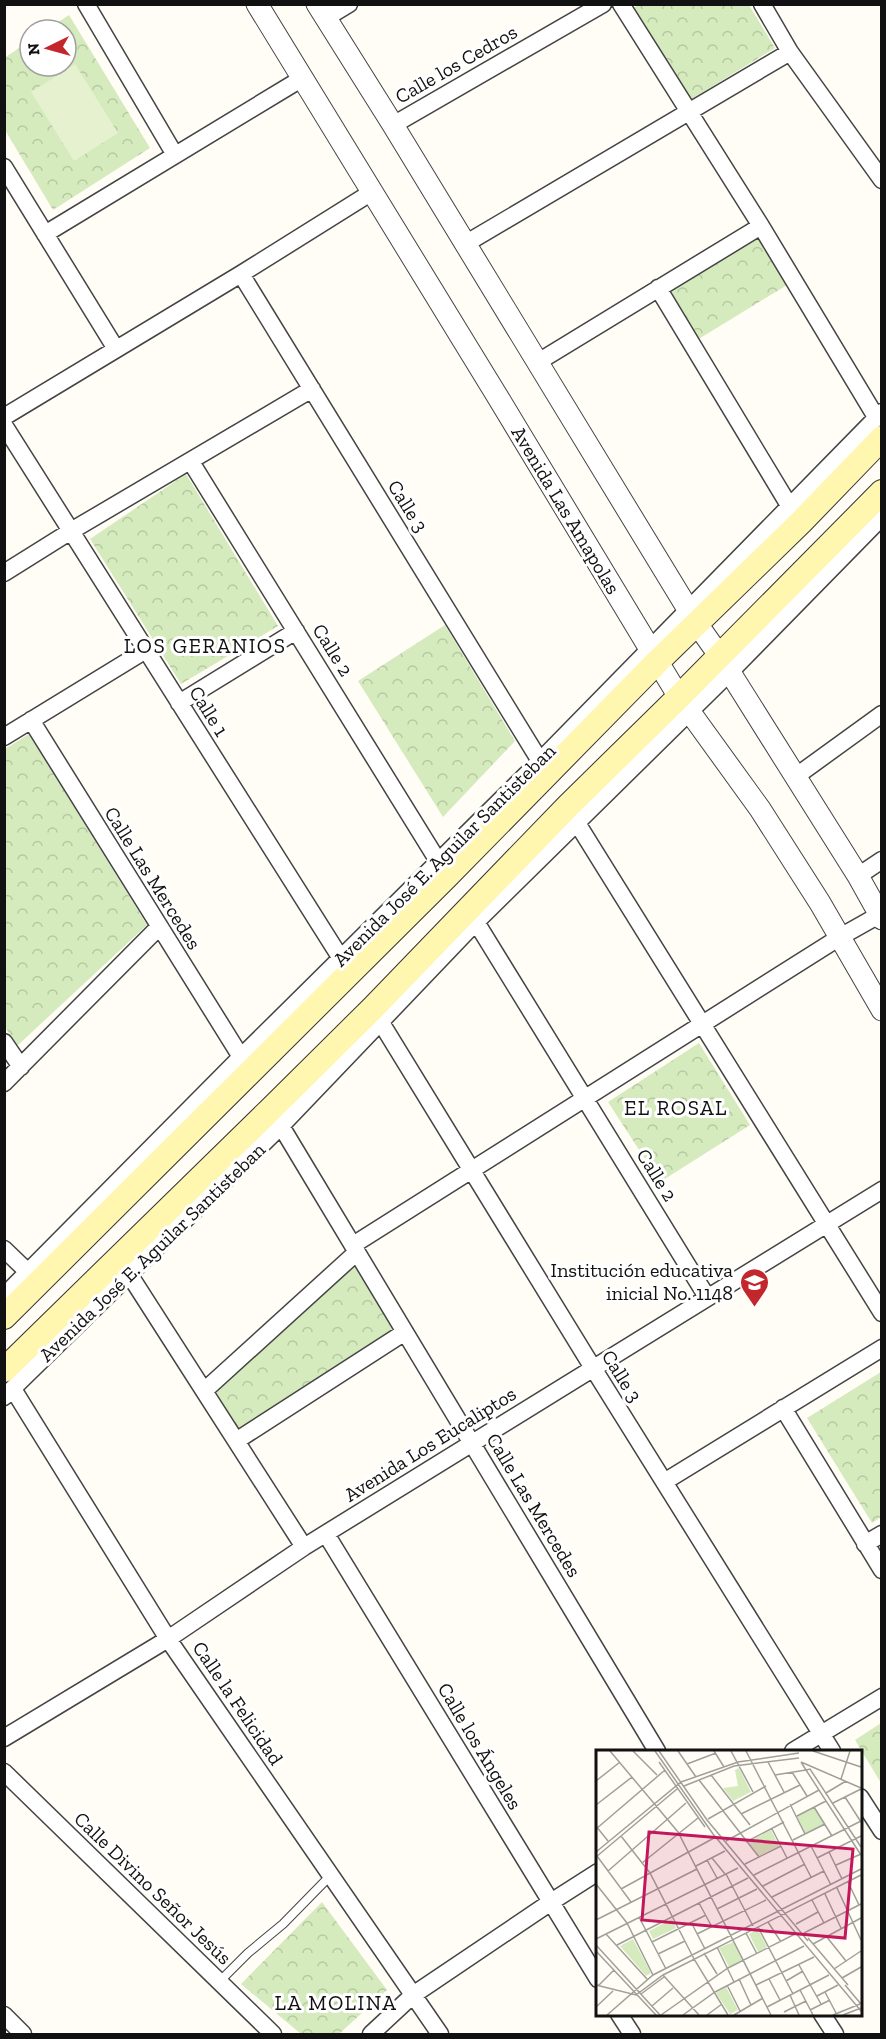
<svg xmlns="http://www.w3.org/2000/svg" width="886" height="2039" font-family="'Zilla Slab',serif">
<style>
.park{fill:url(#park-crowns)}
.pitch{fill:#e6f2cf}
.lines{fill:none;stroke-linecap:round;stroke-linejoin:round}
.service-casing{stroke:#444;stroke-width:10}
.minor-casing{stroke:#444;stroke-width:19}
.tertiary-casing{stroke:#444;stroke-width:23}
.secondary-casing{stroke:#333;stroke-width:26}
.service{stroke:#fff;stroke-width:8}
.minor{stroke:#fff;stroke-width:16}
.tertiary{stroke:#fff;stroke-width:21}
.secondary{stroke:#fff6b0;stroke-width:24}
.labels{text-anchor:middle;stroke-width:6;stroke-linejoin:round;paint-order:stroke}
.street-label{font-size:20px;fill:#111;stroke:#fff}
.poi-label{font-size:20px;fill:#111;stroke:#fff;text-anchor:end}
.neighbourhood-label{font-size:21px;letter-spacing:1.5px;fill:#111;stroke:#fff}
.inset-road{fill:none;stroke:#a09f9a;stroke-width:1.5}
.view{fill:#c2185b;fill-opacity:0.15;stroke:#c2185b;stroke-width:3}
.inset-edge{fill:none;stroke:#111;stroke-width:3}
</style>
<defs>
<pattern id="park-crowns" width="20" height="18" patternUnits="userSpaceOnUse" patternTransform="scale(1.5)"><rect width="20" height="18" fill="#d5ebbd"/><path d="M2 6a3 3 0 1 1 6 0M12 15a3 3 0 1 1 6 0" fill="none" stroke="#b6c8a1"/></pattern>
</defs>
<rect width="100%" height="100%" fill="#fffdf5"/>
<path class="park" d="M639 4 749 5 775 48 690 100 634 8Z
M69 15 150 148 53 210 5 130 4 58 30 41V66H66V30H46Z
M758 237 787 285 697 340 668 292Z
M186 474 278 626 181 684 90 539Z
M445 625 515 741 443 817 358 681Z
M29 734 147 925 17 1046 5 1027V749Z
M699 1043 750 1125 660 1182 608 1102Z
M357 1262 399 1336 239 1431 215 1390Z
M881 1372V1517L872 1523 807 1418Z
M881 1723V1783L855 1740Z
M322 1902 387 1990 339 2034H301L241 1984Z"/>
<path class="pitch" d="M75 64 118 133 74 161 31 92Z"/>
<g class="lines">
<defs>
<path id="service" d="M219 1982 248 1953 283 1924 331 1875"/>
<path id="minor" d="M86 4 175 155
M621 4 761 226 876 417
M762 4 790 52 882 180
M326 18 349 4
M393 125 603 4
M4 167 116 349
M45 234 301 79
M465 244 790 52
M241 274 540 761
M658 288 790 507
M538 362 761 226
M4 417 241 274 372 192
M4 425 340 957
M191 462 438 861
M4 573 71 531 312 389
M179 703 296 631
M31 720 241 1057
M4 737 146 650
M795 777 882 714
M577 823 882 1313
M858 876 882 860
M476 922 707 1297
M380 1021 593 1368 832 1751
M4 1042 21 1067
M4 1083 159 927
M281 1126 657 1751
M353 1245 840 937 879 915
M4 1249 29 1273
M129 1274 304 1547
M4 1296 241 1057 540 761 882 412
M13 1389 168 1639 440 2034
M204 1391 357 1252
M4 1397 281 1126 476 922 729 673 882 517
M783 1408 882 1570
M236 1441 405 1332
M664 1482 882 1348
M326 1534 598 1979
M865 1544 882 1534
M4 1738 168 1639 304 1547 882 1190
M793 1751 882 1697
M4 1772 273 2034
M860 1797 882 1831
M619 2014 632 2034
M822 2014 835 2034
M4 2015 23 2034
M371 2034 413 1995 551 1902 598 1872"/>
<path id="tertiary" d="M257 4 499 399 679 697 760 809 820 903 882 1010
M317 4 393 125 697 624 719 655 858 876 882 919"/>
<path id="secondary" d="M4 1317 447 876 657 662 801 522 882 438
M4 1370 271 1109 372 1009 568 806 679 697 882 492"/>
</defs>
<use href="#service" class="service-casing"/>
<use href="#minor" class="minor-casing"/>
<use href="#tertiary" class="tertiary-casing"/>
<use href="#secondary" class="secondary-casing"/>
<use href="#service" class="service"/>
<use href="#minor" class="minor"/>
<use href="#tertiary" class="tertiary"/>
<use href="#secondary" class="secondary"/>
</g>
<defs>
<symbol id="school-pin" viewBox="-11 -11 22 30"><path d="M0 17L-7.5 6A9.5 9.5 0 1 1 7.5 6Z" fill="#c4262e" stroke="#fff"/><path d="M0-5L7-2L0 1L-7-2ZM-4 1L0 2.5L4 1V4Q0 6-4 4Z" fill="#fff"/></symbol>
</defs>
<g fill-rule="evenodd">
<use href="#school-pin" x="738" y="1266" width="33" height="45"/>
</g>
<g class="labels">
<g class="street-label">
<text transform="translate(456 64) rotate(-30)" y="7">Calle los Cedros</text>
<text transform="translate(408 506) rotate(58)" y="7">Calle 3</text>
<text transform="translate(566 510) rotate(59)" y="7">Avenida Las Amapolas</text>
<text transform="translate(333 650) rotate(58)" y="7">Calle 2</text>
<text transform="translate(209 711) rotate(58)" y="7">Calle 1</text>
<text transform="translate(444 855) rotate(-45)" y="7">Avenida José E. Aguilar Santisteban</text>
<text transform="translate(153 878) rotate(58)" y="7">Calle Las Mercedes</text>
<text transform="translate(657 1175) rotate(58)" y="7">Calle 2</text>
<text transform="translate(152 1252) rotate(-44)" y="7">Avenida José E. Aguilar Santisteban</text>
<text transform="translate(622 1376) rotate(58)" y="7">Calle 3</text>
<text transform="translate(430 1444) rotate(-32)" y="7">Avenida Los Eucaliptos</text>
<text transform="translate(534 1505) rotate(59)" y="7">Calle Las Mercedes</text>
<text transform="translate(238 1703) rotate(56)" y="7">Calle la Felicidad</text>
<text transform="translate(480 1746) rotate(59)" y="7">Calle los Ángeles</text>
<text transform="translate(153 1888) rotate(44)" y="7">Calle Divino Señor Jesús</text>
</g>
<g class="poi-label">
<text x="733" y="1277">Institución educativa<tspan x="733" dy="23">inicial No. 1148</tspan></text>
</g>
<g class="neighbourhood-label">
<text x="205" y="653">LOS GERANIOS</text>
<text x="676" y="1115">EL ROSAL</text>
<text x="336" y="2010">LA MOLINA</text>
</g>
</g>
<g transform="translate(596 1750)">
<rect width="266" height="266" fill="#fffdf5"/>
<path d="M143 18 155 42 137 51 127 38 142 36 139 20ZM218 57 229 74 209 84 201 66ZM175 80 183 96 163 106 152 92ZM76 169 80 178 57 189 53 181ZM162 179 171 197 162 202 153 184ZM37 189 55 223 50 226 24 196ZM137 192 146 210 133 217 123 198ZM130 237 142 260 134 264 120 243Z" fill="#d5ebbd"/>
<path class="inset-road" d="M14 1 82 82 175 265M37 1 61 25M59 1 117 84 265 261M63 1 111 70 212 191M82 1 100 27M118 1 128 17M135 1 157 42M150 1 215 127M217 1 265 17M63 12 109 77M172 12 188 42M205 12 265 38M91 14 120 3M196 22 211 46M115 25 154 75M179 25 210 20 205 12M245 29 254 1M103 30 163 107M0 31 24 12M88 36 138 16 203 8M230 43 250 31M249 47 265 72M237 53 265 39M194 54 209 84M0 55 36 27M218 57 236 86M145 64 204 35M201 66 230 51M112 69 170 36M0 76 12 91M0 79 69 20M176 79 191 108M25 86 54 123 98 209 132 265M197 90 229 74M130 91 223 40M150 92 188 72M215 96 235 135M265 97 214 19 210 20 265 105M0 102 85 32 142 12 203 3M233 102 246 129M1 106 35 152M0 107 81 39M116 108 129 124M221 108 265 86M111 110 121 128M46 113 102 68M149 114 185 96M240 115 265 104M100 116 129 101M12 121 90 53M130 124 157 176M158 125 265 71M252 132 263 155M0 134 31 173 57 225M167 136 209 114M241 138 265 190M25 139 118 88M229 144 245 178M176 147 228 121M216 150 228 173M103 153 116 177M121 159 161 139M43 167 70 219M0 170 101 119M95 172 109 199M172 172 185 192M200 174 222 162M162 177 197 244M150 183 161 204M208 183 265 154M10 184 51 229M101 184 170 150M230 186 250 211M212 188 252 235M0 189 142 118M56 192 110 165M217 194 265 168M0 195 64 265M21 195 152 128M121 197 138 232M0 201 60 265M108 203 121 224M62 204 89 191M203 215 225 254M238 219 265 201M67 225 103 265M246 228 265 217M143 229 155 255M173 229 184 250M190 231 207 221M0 235 40 245 67 225 265 125M131 235 144 261M160 235 218 207M249 235 265 254M2 236 18 220M204 240 217 265M229 242 240 263M45 244 68 227M194 245 203 265M221 246 242 235M56 256 77 238M0 257 17 241M171 257 233 225M214 260 234 250M188 262 210 251M11 265 57 225 265 119M65 265 132 218 199 184M87 265 119 242 208 196M111 265 126 254M138 265 167 248M237 265 264 254M247 265 265 258"/>
<path class="view" d="M53 82 257 99 249 188 46 170Z"/>
<rect width="266" height="266" class="inset-edge"/>
</g>
<rect width="886" height="2039" fill="none" stroke="#111111" stroke-width="12"/>
<g transform="translate(48 48) rotate(265)"><circle r="28" fill="#ffffff" stroke="#a0a0a0" stroke-width="1.5"/>
<path d="M0-4.5L10 22L0 15L-10 22Z" fill="#c4262e"/>
<text y="-9" font-size="16" font-weight="bold" text-anchor="middle" fill="#111111">N</text>
</g>
</svg>
